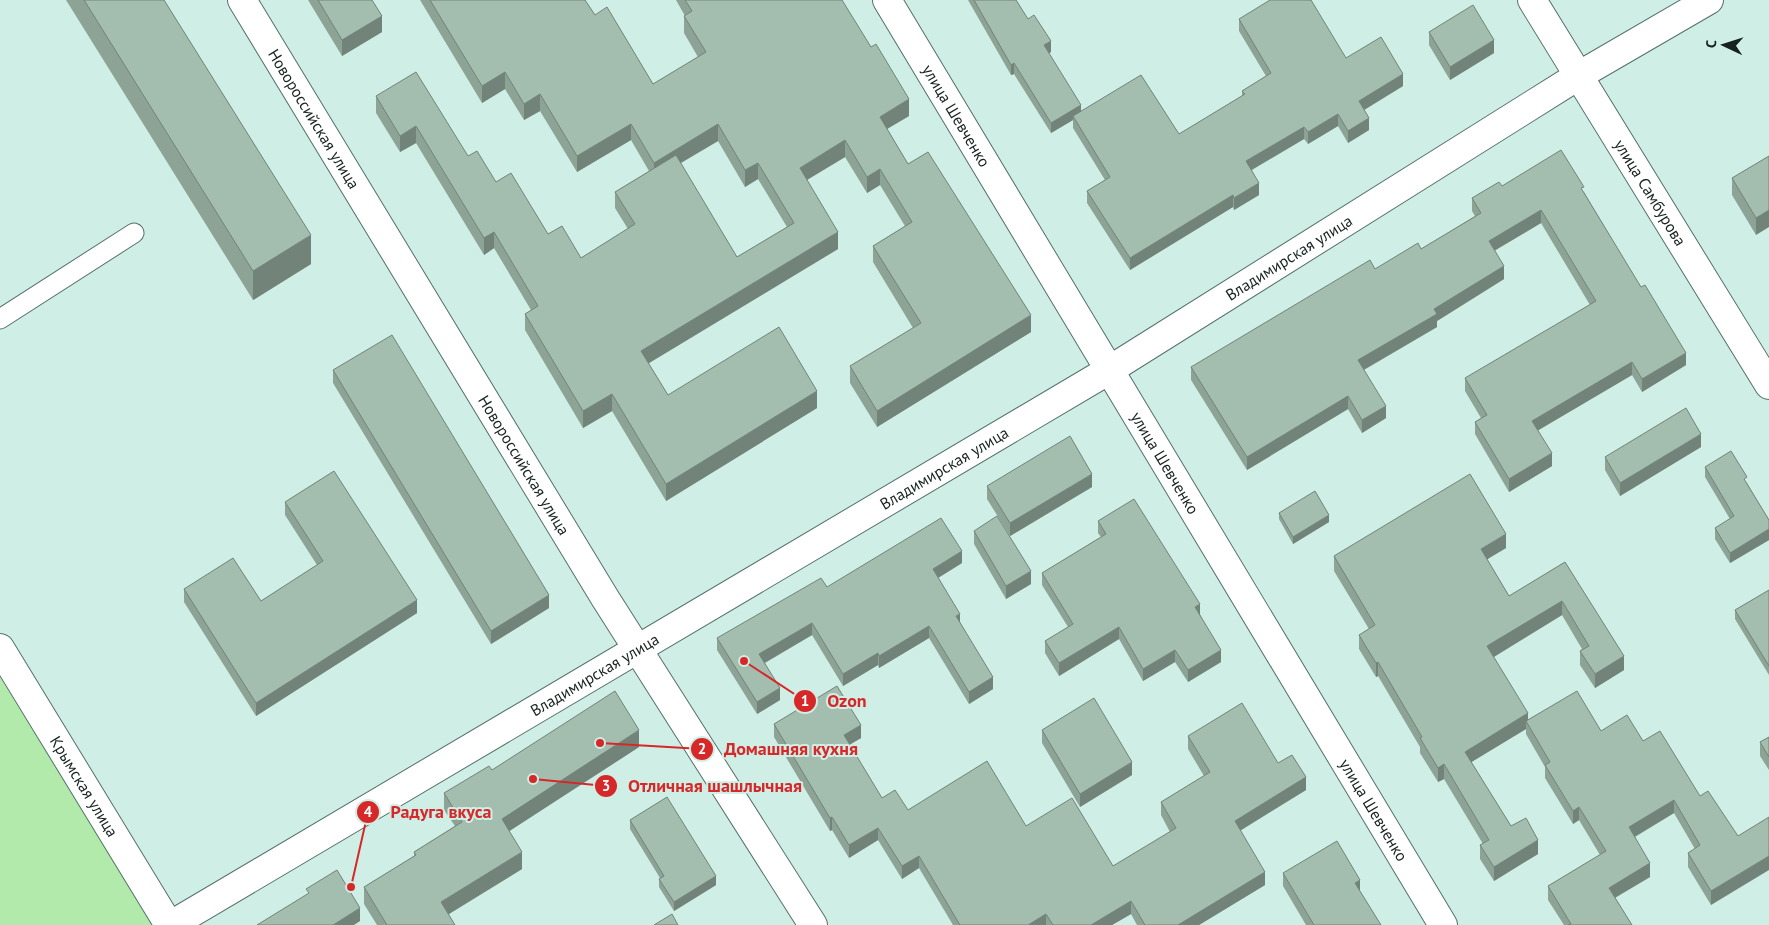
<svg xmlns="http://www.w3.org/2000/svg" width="1769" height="925" font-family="'PT Sans',sans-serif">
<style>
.green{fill:#b2eaac}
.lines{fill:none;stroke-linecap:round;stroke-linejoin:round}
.service-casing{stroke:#55716a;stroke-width:21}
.minor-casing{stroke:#55716a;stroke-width:30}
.tertiary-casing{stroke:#55716a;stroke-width:30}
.service{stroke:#fff;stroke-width:19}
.minor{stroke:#fff;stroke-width:28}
.tertiary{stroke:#fff;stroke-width:28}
.wall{fill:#8ca396;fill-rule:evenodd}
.shaded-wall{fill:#72847a}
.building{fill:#a3bdae;stroke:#72847a}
.labels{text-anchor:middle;stroke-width:4;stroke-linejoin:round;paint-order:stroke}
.street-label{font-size:16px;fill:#172220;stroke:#cfeee6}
.leader{fill:none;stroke:#d62828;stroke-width:2}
.callout-dot{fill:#d62828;stroke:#cfeee6;stroke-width:2}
.mark-label{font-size:15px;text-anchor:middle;font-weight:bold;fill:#fff}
.callout-label{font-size:18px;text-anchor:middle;font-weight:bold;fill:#d62828;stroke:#cfeee6;stroke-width:4;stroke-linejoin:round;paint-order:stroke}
</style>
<rect width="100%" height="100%" fill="#cfeee6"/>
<path class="green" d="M0 674 153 925H0Z"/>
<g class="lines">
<defs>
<path id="service" d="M0 319 134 233"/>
<g id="minor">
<path id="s1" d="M242 0 605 598 813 925"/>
</g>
<g id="tertiary">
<path id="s2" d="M887 0 1443 925"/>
<path id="s3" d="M1532 0 1769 385"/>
<path id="s4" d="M0 648 169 925"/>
<path id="s5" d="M171 925 1111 369 1578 76 1709 0"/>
</g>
</defs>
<use href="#service" class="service-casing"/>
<use href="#minor" class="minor-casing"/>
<use href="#tertiary" class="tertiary-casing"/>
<use href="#service" class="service"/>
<use href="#minor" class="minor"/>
<use href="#tertiary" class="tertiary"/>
</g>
<path class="wall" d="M66 0H164L311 264 253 300Z
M308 0H372L382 32 342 56Z
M420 0H585L595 15 653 84 698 57 684 33V16H685L676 0H842L909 116 887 129 908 164 1031 332 877 427 850 383V366L913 328 873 262V246L905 226 880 185 867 193 845 157 807 180 838 249 648 363 668 395 817 408 666 501 612 411 583 428 525 330V314L531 310 494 248 484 255 416 143 400 152 376 113V96L468 156 496 182 548 234 581 258 628 229 615 208V192L649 171 631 140 577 172 540 111 524 120 505 89 482 103ZM718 141 745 187 758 179 787 227 737 257 680 163Z
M968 0H1016L1028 19 1051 52 1049 53 1081 111 1179 134 1242 96V91L1266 76 1239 31V19L1346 58 1403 86 1364 110 1369 130 1348 143 1338 126 1308 144 1304 139 1252 170 1259 195 1234 210 1233 207 1130 270 1087 203V191L1105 180 1073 128V120L1051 133 1014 74 1011 75Z
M1429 32 1494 53 1450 80 1429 45Z
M1769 156 1756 235 1732 195V178Z
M1502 186 1584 192 1686 365 1642 392 1632 375 1538 430 1552 466 1509 492 1475 434V422L1481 418 1465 391V378L1590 305 1541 223 1495 250 1504 279 1437 321V327L1364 370 1386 418 1362 433 1348 409 1247 470 1191 380V367L1375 269 1421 249 1475 216 1472 211V198Z
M333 370 549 608 491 644 333 383Z
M1701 447 1620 496 1605 470V457Z
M1705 467 1747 483 1769 520V540L1730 563 1715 539V528L1730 519 1705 477Z
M987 486 1092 487 1010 536 987 499Z
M285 502 417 613 256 716 184 602V589L261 601 317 565 285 515Z
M1279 513 1329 522 1293 544 1279 519Z
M1098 521 1200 614 1221 662 1188 682 1175 662 1143 681 1119 639 1059 676 1045 653V641L1068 627 1042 585V573L1101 537 1098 533Z
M974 531 1031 584 1006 599 974 544Z
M1506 548 1487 559 1509 596 1565 562 1624 670 1595 688 1580 665V651L1582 649 1562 615 1494 657 1528 719 1601 731 1643 741 1700 796 1738 836 1711 905 1688 867V853L1695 849 1674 813 1635 837 1650 877 1615 898 1632 925H1564L1548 900V886L1600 855 1579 820 1573 824 1545 778V767L1526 734V729L1471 762 1511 826 1538 854 1494 881 1480 859V845L1483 844 1444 779 1438 782 1420 753V747L1378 676 1376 677 1359 649V635L1369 629 1334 571V556Z
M962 563 938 578 993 689 969 704 929 638 879 668 878 665 843 686 812 635 765 663 780 700 757 714 717 650V638L827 587Z
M1769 590V675L1735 619V610Z
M774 724 861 738 849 745 882 798 908 810 1026 826 1113 866 1170 832 1161 815V802L1204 776 1188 749V736L1278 763 1306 790 1240 830 1265 885 1199 925H1137L1131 914 1112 925H953L919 868 902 879 878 840 849 858 832 830 830 831 774 737Z
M1042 730 1132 775 1080 807 1042 743Z
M1769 737V770L1760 756V742Z
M639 747 509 831 522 869 448 914 455 925H377L364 904V887L414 856V852L455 826 444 810V793L492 770Z
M630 820 716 885 674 911 659 887V879L660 878 630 829Z
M1283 873 1360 892 1381 925H1306L1283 886Z"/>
<path class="shaded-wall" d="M382 16V32L342 56V40Z
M1494 40V53L1450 80V67Z
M1051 41V52L1044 56V45Z
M1014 63V74L1011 75V65Z
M505 72V89L482 103V86Z
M1403 74V86L1359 113V101Z
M540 94V111L524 120V104Z
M909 99V116L880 133V117Z
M1081 105V116H1073V120L1051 133V123Z
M1338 114V126L1308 144V132Z
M1369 118V130L1348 143V131Z
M631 124V140L577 172V156Z
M718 124V141L654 179V163Z
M416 126V143L400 152V136Z
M1304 127V139L1246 173V161Z
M845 140V157L800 184V168Z
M758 163V179L745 187V170Z
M880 169V185L867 193V177Z
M1259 183V195L1234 210V198Z
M1233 195V207L1130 270V258Z
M1541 210V223L1489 254V241Z
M1769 210V227L1756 235V218Z
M494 232V248L484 255V238Z
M838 232V249L641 368V351Z
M311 235V264L253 300V271Z
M1504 266V279L1437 321V327L1358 373V360L1434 309Z
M1031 315V332L877 427V411Z
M1686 353V365L1642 392V379Z
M1632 362V375L1532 434V421Z
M817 391V408L666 501V484Z
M612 394V411L583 428V411Z
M1348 396V409L1247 470V457Z
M1386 406V418L1362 433V420Z
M1701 434V447L1620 496V483Z
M1552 453V466L1509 492V479Z
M1092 474V487L1010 536V523Z
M1329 515V522L1293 544V537Z
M1769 529V540L1730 563V553Z
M1506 534V548L1481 563V549Z
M962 551V563L933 581V569Z
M1031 571V584L1006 599V586Z
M549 595V608L491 644V631Z
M417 600V613L256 716V703Z
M1562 601V615L1487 661V646Z
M1200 604V616L1195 607Z
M960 614V626L956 616Z
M812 623V635L759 666V654Z
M929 626V638L879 668V656Z
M1119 627V639L1059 676V663Z
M1175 650V662L1143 681V669Z
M1221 650V662L1188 682V670Z
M878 653V665L843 686V674Z
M1624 656V670L1595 688V674Z
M1378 662V676L1376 677V663Z
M993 677V689L969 704V692Z
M780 688V700L757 714V702Z
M1528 713V724L1526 721V729L1465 766V752Z
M861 725V738L844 748V735Z
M639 730V747L502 836V819Z
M1132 762V775L1080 807V794Z
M1444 764V779L1438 782V768Z
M1306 777V790L1235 834V821Z
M1674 800V813L1629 840V827Z
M1579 807V820L1573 824V811Z
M832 817V830L830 831V818Z
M878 828V840L849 858V845Z
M1538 840V854L1494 881V867Z
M522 852V869L441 919V902Z
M919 856V868L902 879V866Z
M1769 856V870L1711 905V891Z
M1650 863V877L1609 901V888Z
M1265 872V885L1199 925H1178Z
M716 876V885L674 911V902Z
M1360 880V893L1355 883Z
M1131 901V914L1112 925H1091Z
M360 908V921L354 925H333Z
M1046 914V925H1028Z"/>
<path class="building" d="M84 0H164L311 235 253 271Z
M318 0H372L382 16 342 40Z
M430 0H585L595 15 607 7 653 84 706 52 684 16 692 11 685 0H842L871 47 876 44 909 99 880 117 908 164 928 152 1031 315 877 411 850 366 921 323 873 246 912 222 880 169 867 177 845 140 800 168 838 232 641 351 668 395 779 327 817 391 666 484 612 394 583 411 525 314 538 306 494 232 484 238 416 126 400 136 376 96 416 72 468 156 477 151 496 182 511 173 548 234 562 226 581 258 635 224 615 192 676 155 737 257 794 223 758 163 745 170 718 124 654 163 631 124 577 156 540 94 524 104 505 72 482 86Z
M974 0H1016L1028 19 1034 15 1051 41 1044 45 1081 105 1051 123 1014 63 1011 65Z
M1270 0H1311L1346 58 1381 37 1403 74 1359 101 1369 118 1348 131 1338 114 1308 132 1304 127 1246 161 1259 183 1234 198 1233 195 1130 258 1087 191 1110 177 1073 116 1141 75 1179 134 1245 94 1242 91 1271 73 1239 19Z
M1473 5 1494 40 1450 67 1429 32Z
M1561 150 1584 187 1581 188 1641 287 1645 285 1686 353 1642 379 1632 362 1532 421 1552 453 1509 479 1475 422 1487 415 1465 378 1596 301 1541 210 1489 241 1504 266 1434 309 1437 314 1358 360 1386 406 1362 420 1348 396 1247 457 1191 367 1370 260 1375 269 1418 243 1421 249 1481 213 1472 198 1499 182 1502 186Z
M1769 156V210L1756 218 1732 178Z
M392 335 549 595 491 631 333 370Z
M1686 408 1701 434 1620 483 1605 457Z
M1070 436 1092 474 1010 523 987 486Z
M1731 451 1747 477 1744 479 1769 520V529L1730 553 1715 528 1734 516 1705 467Z
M334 471 417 600 256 703 184 589 233 558 261 601 323 561 285 502Z
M1470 474 1506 534 1481 549 1509 596 1565 562 1624 656 1595 674 1580 651 1589 646 1562 601 1487 646 1528 713 1465 752 1511 826 1526 818 1538 840 1494 867 1480 845 1489 840 1444 764 1438 768 1420 738 1422 737 1378 662 1376 663 1359 635 1375 625 1334 556Z
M1315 491 1329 515 1293 537 1279 513Z
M1134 499 1200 604 1195 607 1221 650 1188 670 1175 650 1143 669 1119 627 1059 663 1045 641 1073 624 1042 573 1106 534 1098 521Z
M997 516 1031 571 1006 586 974 531Z
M941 518 962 551 933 569 960 614 956 616 993 677 969 692 929 626 879 656 878 653 843 674 812 623 759 654 780 688 757 702 717 638 821 578 827 587Z
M1769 590V666L1735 610Z
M837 686 861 725 844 735 882 798 895 790 908 810 987 761 1026 826 1072 798 1113 866 1176 828 1161 802 1210 772 1188 736 1242 703 1278 763 1292 755 1306 777 1235 821 1265 872 1178 925H1145L1131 901 1091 925H1053L1046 914 1028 925H960L919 856 902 866 878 828 849 845 832 817 830 818 774 724Z
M615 691 639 730 502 819 522 852 441 902 455 925H387L364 887 416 855 414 852 462 822 444 793 489 766 492 770Z
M1577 691 1601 731 1627 715 1643 741 1660 731 1700 796 1708 791 1738 836 1769 817V856L1711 891 1688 853 1700 845 1674 800 1629 827 1650 863 1609 888 1632 925H1568L1571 924 1548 886 1606 851 1579 807 1573 811 1545 765 1550 762 1526 721Z
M1094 698 1132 762 1080 794 1042 730Z
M1769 737V757L1760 742Z
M667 797 716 876 674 902 659 879 664 876 630 820Z
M1337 841 1360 880 1355 883 1381 925H1314L1283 873Z
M337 870 360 908 333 925H257L309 893 306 889Z
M672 914 678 925H654Z"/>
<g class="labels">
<g class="street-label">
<text dy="6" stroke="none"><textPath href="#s2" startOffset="135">улица Шевченко</textPath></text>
<text dy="6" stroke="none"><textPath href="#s1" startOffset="139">Новороссийская улица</textPath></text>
<text dy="6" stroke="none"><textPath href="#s3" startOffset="226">улица Самбурова</textPath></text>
<text dy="6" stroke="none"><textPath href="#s5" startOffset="1302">Владимирская улица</textPath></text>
<text dy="6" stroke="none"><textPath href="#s2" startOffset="540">улица Шевченко</textPath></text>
<text dy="6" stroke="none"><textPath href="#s1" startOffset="544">Новороссийская улица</textPath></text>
<text dy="6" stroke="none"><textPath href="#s5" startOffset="898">Владимирская улица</textPath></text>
<text dy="6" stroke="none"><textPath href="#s5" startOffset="492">Владимирская улица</textPath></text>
<text dy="6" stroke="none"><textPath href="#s4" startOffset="162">Крымская улица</textPath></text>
<text dy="6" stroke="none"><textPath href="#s2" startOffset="945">улица Шевченко</textPath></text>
</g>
</g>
<path class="leader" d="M744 661L805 701M600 743L702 749M533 779L606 786M351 887L368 812"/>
<g class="callout-dot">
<circle cx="744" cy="661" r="5"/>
<circle cx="600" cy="743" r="5"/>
<circle cx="533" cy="779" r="5"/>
<circle cx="351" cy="887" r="5"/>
<circle cx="805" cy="701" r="12"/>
<circle cx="702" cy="749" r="12"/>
<circle cx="606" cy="786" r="12"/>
<circle cx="368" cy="812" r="12"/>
</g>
<g class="mark-label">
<text x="805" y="706">1</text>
<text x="702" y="754">2</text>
<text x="606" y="791">3</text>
<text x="368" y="817">4</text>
</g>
<g class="callout-label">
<text x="847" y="707">Ozon</text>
<text x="791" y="755">Домашняя кухня</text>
<text x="715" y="792">Отличная шашлычная</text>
<text x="441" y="818">Радуга вкуса</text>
</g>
<g transform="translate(1724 45) rotate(274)" stroke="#cfeee6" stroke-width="4" paint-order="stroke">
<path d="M0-4L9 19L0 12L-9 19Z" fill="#172220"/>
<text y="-8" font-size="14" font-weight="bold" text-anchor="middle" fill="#172220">С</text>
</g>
</svg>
